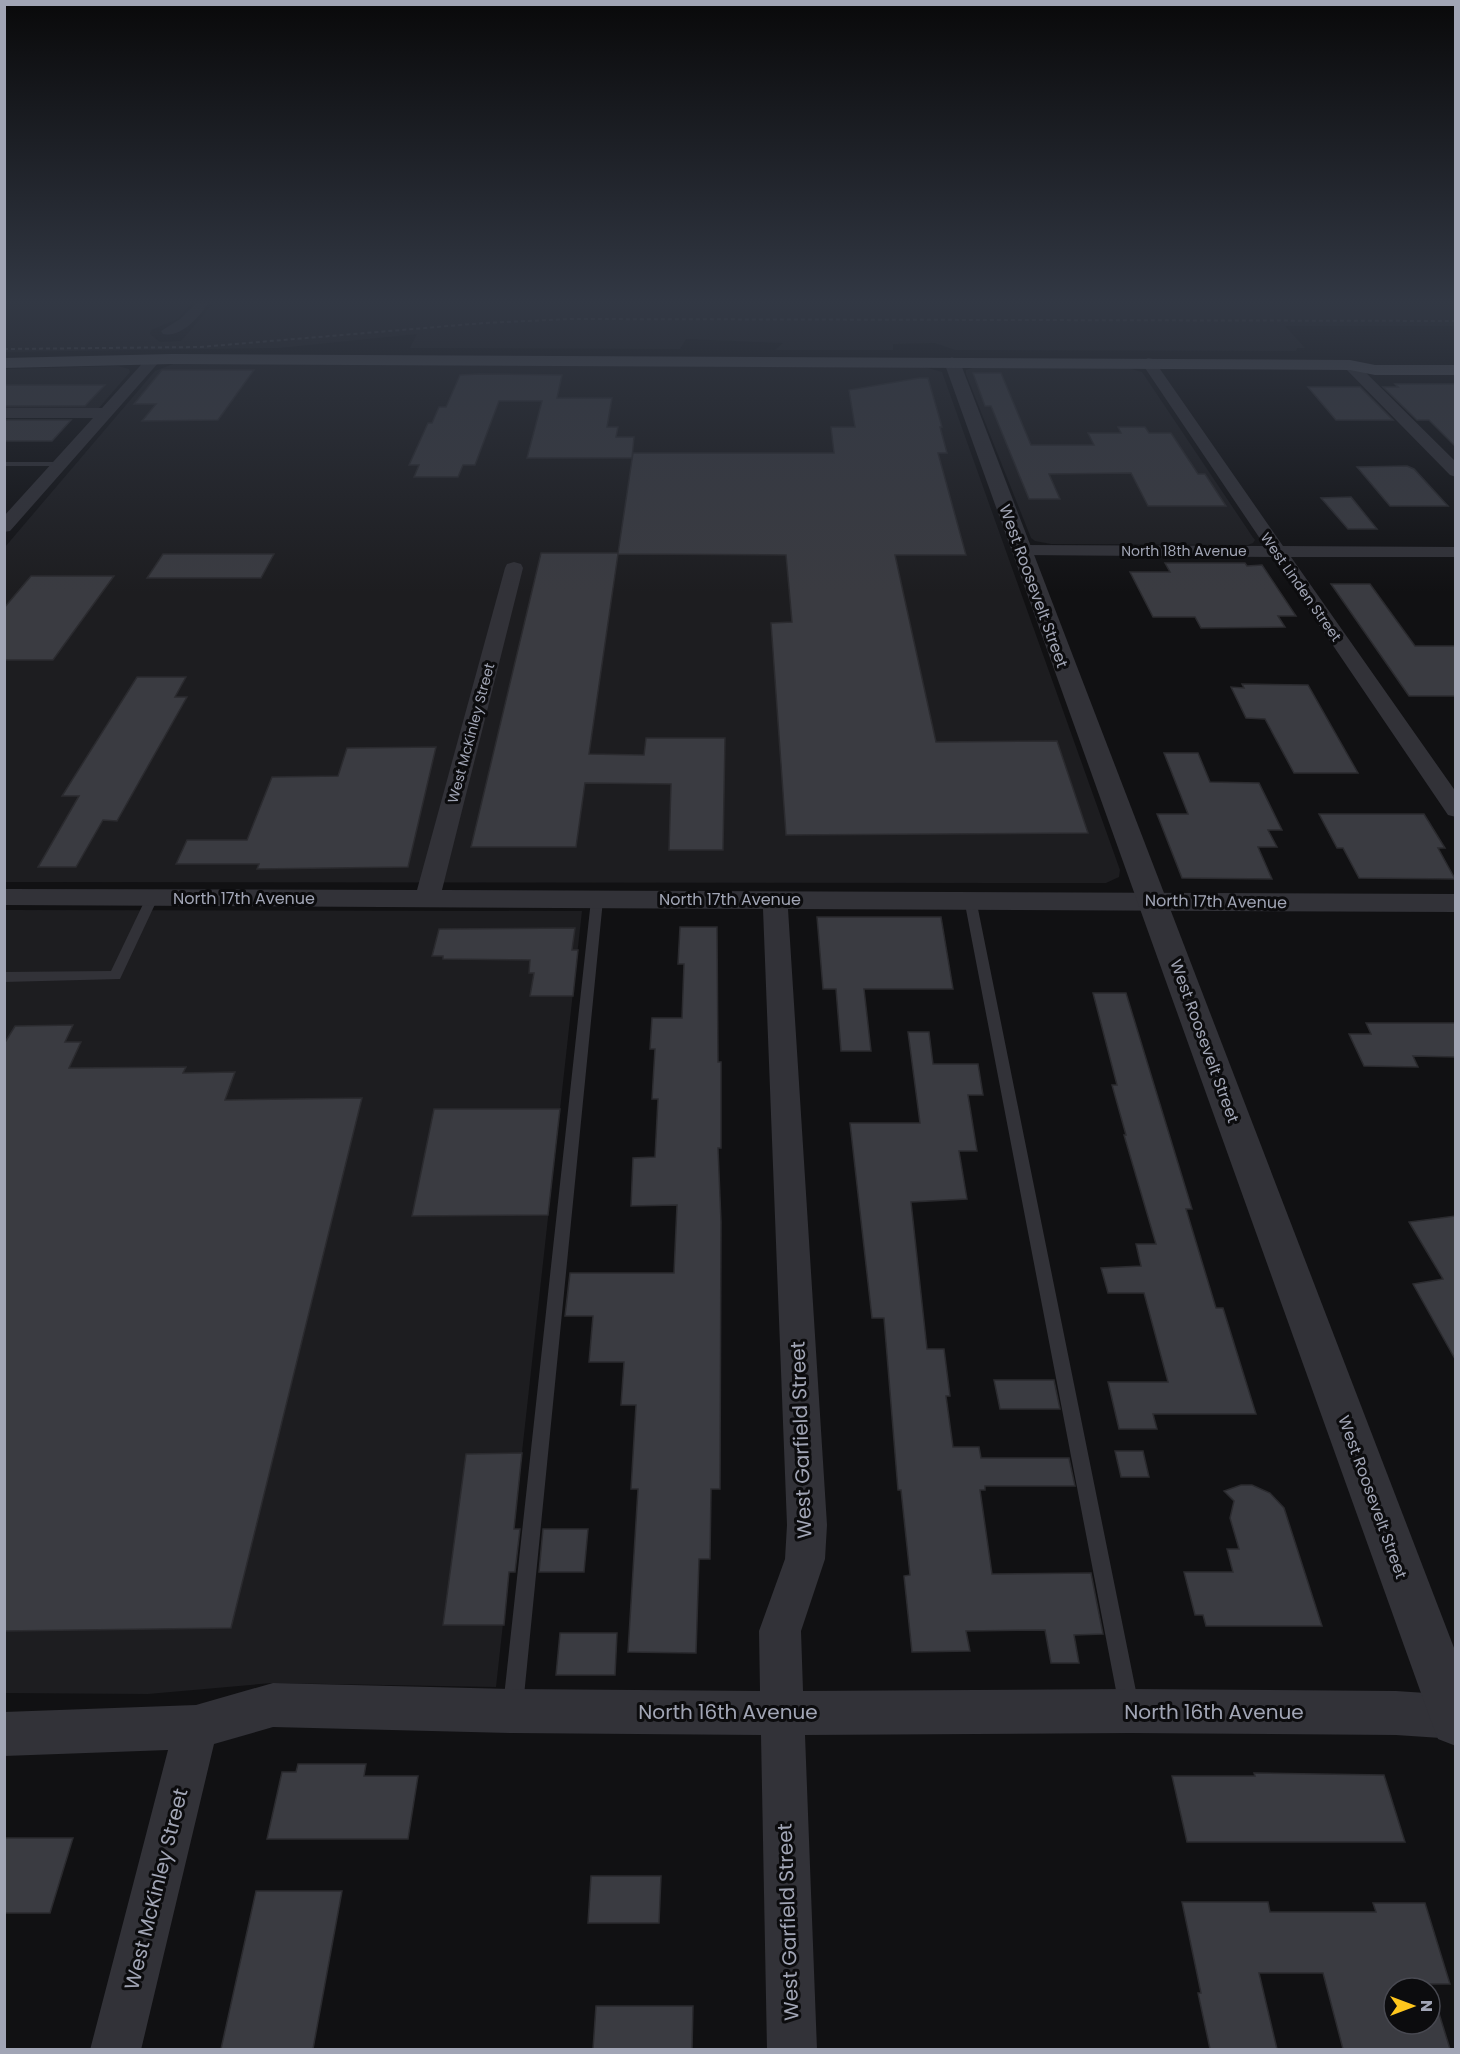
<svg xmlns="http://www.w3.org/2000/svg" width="1460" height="2054" font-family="Poppins,sans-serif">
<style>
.built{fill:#1d1d20}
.building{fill:#3a3b41;stroke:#2b2b2f;stroke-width:1.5;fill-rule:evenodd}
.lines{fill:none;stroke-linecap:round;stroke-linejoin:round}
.service{fill:#323238;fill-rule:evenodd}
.minor{fill:#323238;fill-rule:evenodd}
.tertiary{fill:#323238;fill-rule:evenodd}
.primary{fill:#4d4f57;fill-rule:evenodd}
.rail{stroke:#46484f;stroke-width:2;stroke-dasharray:4 3;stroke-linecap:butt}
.labels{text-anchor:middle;stroke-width:6;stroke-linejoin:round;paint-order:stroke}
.far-street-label{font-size:14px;fill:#a1a5b5;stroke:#0c0c0e}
.street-label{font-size:16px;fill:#a1a5b5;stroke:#0c0c0e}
.near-street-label{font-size:20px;fill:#a1a5b5;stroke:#0c0c0e}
</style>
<rect width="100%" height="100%" fill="#111113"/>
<path class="built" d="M4 304H191L178 319 151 330 150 334 160 342 181 341 213 304H1455L1456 326H1285L1305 348H1297L1296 351 955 350 935 343 893 344V350H775L783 343 686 339 680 349 410 348 417 334 279 348 5 352Z
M173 364 924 367 942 372 1120 870 1119 877 1106 883 5 882V547L155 371Z
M118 366 129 369 130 372 98 409H5L4 369Z
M975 367 1128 368 1142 372 1252 536 1255 540 1253 543 1248 545 1051 544 1035 541 1031 538 966 374V370Z
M5 910 582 911 496 1687 272 1683 148 1694 5 1693Z"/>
<path class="building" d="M162 370H254L218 420 142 421 156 404H134Z
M973 373H1001L1031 445H1094L1088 433H1121L1118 427H1145L1149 433H1171L1198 474H1205L1226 506H1148L1131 473 1049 474 1060 499H1029L991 406H985Z
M479 374 562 375 557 398H612L607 427H618L616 437H634L632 458H527L542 401H499L475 465H463L458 477H414L419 465H409L428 423H432L439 407H446L460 375Z
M919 378H928L942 427H940L947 453H938L966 555H895L936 742 1057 741 1088 833 786 835 771 623 792 622 786 555 618 554 589 754 644 755 646 738H725L723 850H669L671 784 585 783 576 847H471L541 553H618L633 453H834L831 427H855L849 390Z
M1395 384H1455V446L1429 420H1417L1383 387H1398Z
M4 385H105L85 406H4Z
M1308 387H1360L1393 420H1336Z
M4 420H71L52 441H4Z
M1407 466 1414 469 1448 506H1390L1357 467Z
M1351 497 1377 529H1348L1321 498Z
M163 554H274L261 578H147Z
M1165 563H1245L1247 566 1262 565 1296 616H1278L1285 627 1201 628 1195 617H1153L1130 572H1170Z
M31 576H114L53 660H4V608Z
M1331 584H1370L1415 646H1455V696H1409Z
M137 677H186L175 697H187L117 821 103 820 76 867H38L79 796H62Z
M1242 684 1308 685 1358 773H1294L1265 719 1246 718 1231 687 1244 688Z
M436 747 408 867 257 869 259 864H176L187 840H247L272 777 338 776 347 748Z
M1164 753H1198L1210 782 1259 783 1282 830H1268L1277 847H1258L1272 879 1182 878 1157 814H1188Z
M1319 814H1424L1445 848H1438L1455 879 1359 878 1343 848H1337Z
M817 917H941L953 989H864L871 1051H841L836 989H823Z
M680 927H717L718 1062H721V1148H718L721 1222 720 1489H711L710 1559H699L696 1653 628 1652 638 1489H631L636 1405H621L624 1362H589L593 1316H565L570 1273H674L677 1205 631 1206 633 1158 655 1157 658 1099H652L655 1049H650L652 1018H682L684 964H678Z
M575 928 572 950H578L573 996H530L534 973H529L530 960 443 959V956H432L439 929Z
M1093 993H1126L1192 1209H1186L1216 1308H1223L1256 1414H1153L1157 1429H1119L1108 1382H1168L1144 1293H1108L1101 1268 1141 1266 1136 1244H1156L1124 1135H1126L1112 1085H1117Z
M1366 1023H1455V1057L1413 1056 1418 1067 1364 1066 1349 1034H1371Z
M73 1025 65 1042H81L69 1068 186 1067 183 1073 235 1072 225 1100 362 1098 231 1628 4 1631V1044L15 1026Z
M908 1032H929L933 1064H978L983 1095H968L977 1151H959L967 1199 911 1202 927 1349H944L950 1396H946L953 1447H979L981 1458H1069L1075 1486H985V1490H980L992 1574 1091 1573 1103 1634 1074 1635 1079 1663H1051L1045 1630 966 1631 970 1651 912 1652 904 1576 910 1575 901 1490H898L884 1318H872L850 1123H920Z
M434 1109H560L548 1215 412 1216Z
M1455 1216V1359L1413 1284 1443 1279 1409 1222Z
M994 1380H1054L1060 1409H1000Z
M1115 1451H1143L1149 1477H1121Z
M522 1453 514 1529H520L515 1572H509L504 1625H443L466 1454Z
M1241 1485H1252L1270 1493 1284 1508 1322 1626H1206L1203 1615H1195L1184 1572H1233L1227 1549H1239L1230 1518 1234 1501 1224 1491Z
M543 1529H588L584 1572H539Z
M560 1633H617L615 1675H556Z
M298 1764H366L364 1776H418L408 1839H267L282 1772H296Z
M1254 1773 1384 1775 1405 1842H1187L1172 1776H1255Z
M4 1838H73L50 1913H4Z
M591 1876H661L659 1923H588Z
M256 1891H342L313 2049H221Z
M1182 1902H1268L1270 1912H1376L1373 1903H1425L1450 1984H1430L1450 2049H1343L1323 1973H1259L1277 2049H1210L1198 1993H1201ZM1394 1988H1430V2024H1394Z
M596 2006H693L692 2049H593Z"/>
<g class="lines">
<path class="service" d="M4 462H60L64 464 60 466H4Z
M152 894 158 898 120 979 4 982V972L111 971 146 898Z
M970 895 976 899 1139 1706 1136 1713 1129 1716 1122 1713 1119 1706 964 899Z
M597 896 603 900 523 1706 520 1713 513 1716 506 1713 503 1706 591 900Z"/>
<path class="minor" d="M195 304H208C199 317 181 338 163 334L161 331 180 319Z
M154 355 161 359 159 362 10 531 4 532V516L93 418H4V408H102L149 356Z
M1148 358 1153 359 1283 546 1456 547V557H1291L1456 792V817L1448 815 1273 557 1021 555 1015 554 1012 550 1015 546 1021 545 1265 546 1141 362Z
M1350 361 1355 362 1456 462V477L1450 475 1345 368 1343 365 1345 362Z
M514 562 521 564 523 568 442 890 1456 894V912L788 909 827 1525 825 1559 801 1631 803 1691 1130 1689 1396 1691 1456 1695V1739L1396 1735 1130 1733 805 1735 817 2050H767L761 1735 512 1733 273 1727 214 1744 141 2050H90L168 1750 4 1756V1712L196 1705 273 1683 512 1689 760 1691 759 1631 785 1559 787 1525 763 909 4 905V889L417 890 505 568 507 564Z"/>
<path class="tertiary" d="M952 357 960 362 1456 1653V1746L1438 1739 1431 1721 944 362Z"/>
<path class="primary" d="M172 354 1350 360 1375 365H1456V375H1375L1350 370 172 364 4 368V358Z"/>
<path class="rail" d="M4 349 200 347 484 323 570 319 1456 321"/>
</g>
<linearGradient id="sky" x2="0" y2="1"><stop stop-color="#09090a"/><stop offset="0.51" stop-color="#323844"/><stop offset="1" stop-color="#323844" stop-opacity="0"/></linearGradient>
<rect width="1460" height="592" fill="url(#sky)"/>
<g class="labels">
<g class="far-street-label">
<text x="1184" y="556">North 18th Avenue</text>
<text transform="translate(1301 587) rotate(55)" y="5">West Linden Street</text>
<text transform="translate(471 733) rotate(-75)" y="5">West McKinley Street</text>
</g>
<g class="street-label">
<text transform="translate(1034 586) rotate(70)" y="6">West Roosevelt Street</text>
<text x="244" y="904">North 17th Avenue</text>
<text x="730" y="905">North 17th Avenue</text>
<text transform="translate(1216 901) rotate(1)" y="6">North 17th Avenue</text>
<text transform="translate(1205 1041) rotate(70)" y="6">West Roosevelt Street</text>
<text transform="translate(1373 1497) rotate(70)" y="6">West Roosevelt Street</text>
</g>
<g class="near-street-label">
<text transform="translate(801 1440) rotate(-92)" y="7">West Garfield Street</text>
<text x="728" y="1719">North 16th Avenue</text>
<text x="1214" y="1719">North 16th Avenue</text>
<text transform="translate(156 1889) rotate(-76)" y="7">West McKinley Street</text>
<text transform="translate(788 1922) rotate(-92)" y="7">West Garfield Street</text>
</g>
</g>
<rect width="1460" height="2054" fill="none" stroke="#a1a5b5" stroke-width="12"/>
<g transform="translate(1412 2006) rotate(90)"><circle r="28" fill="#0c0c0e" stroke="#484951" stroke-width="1.5"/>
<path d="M0-4.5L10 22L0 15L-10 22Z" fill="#ffc71d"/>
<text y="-9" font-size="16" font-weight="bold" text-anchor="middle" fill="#a1a5b5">N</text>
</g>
</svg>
